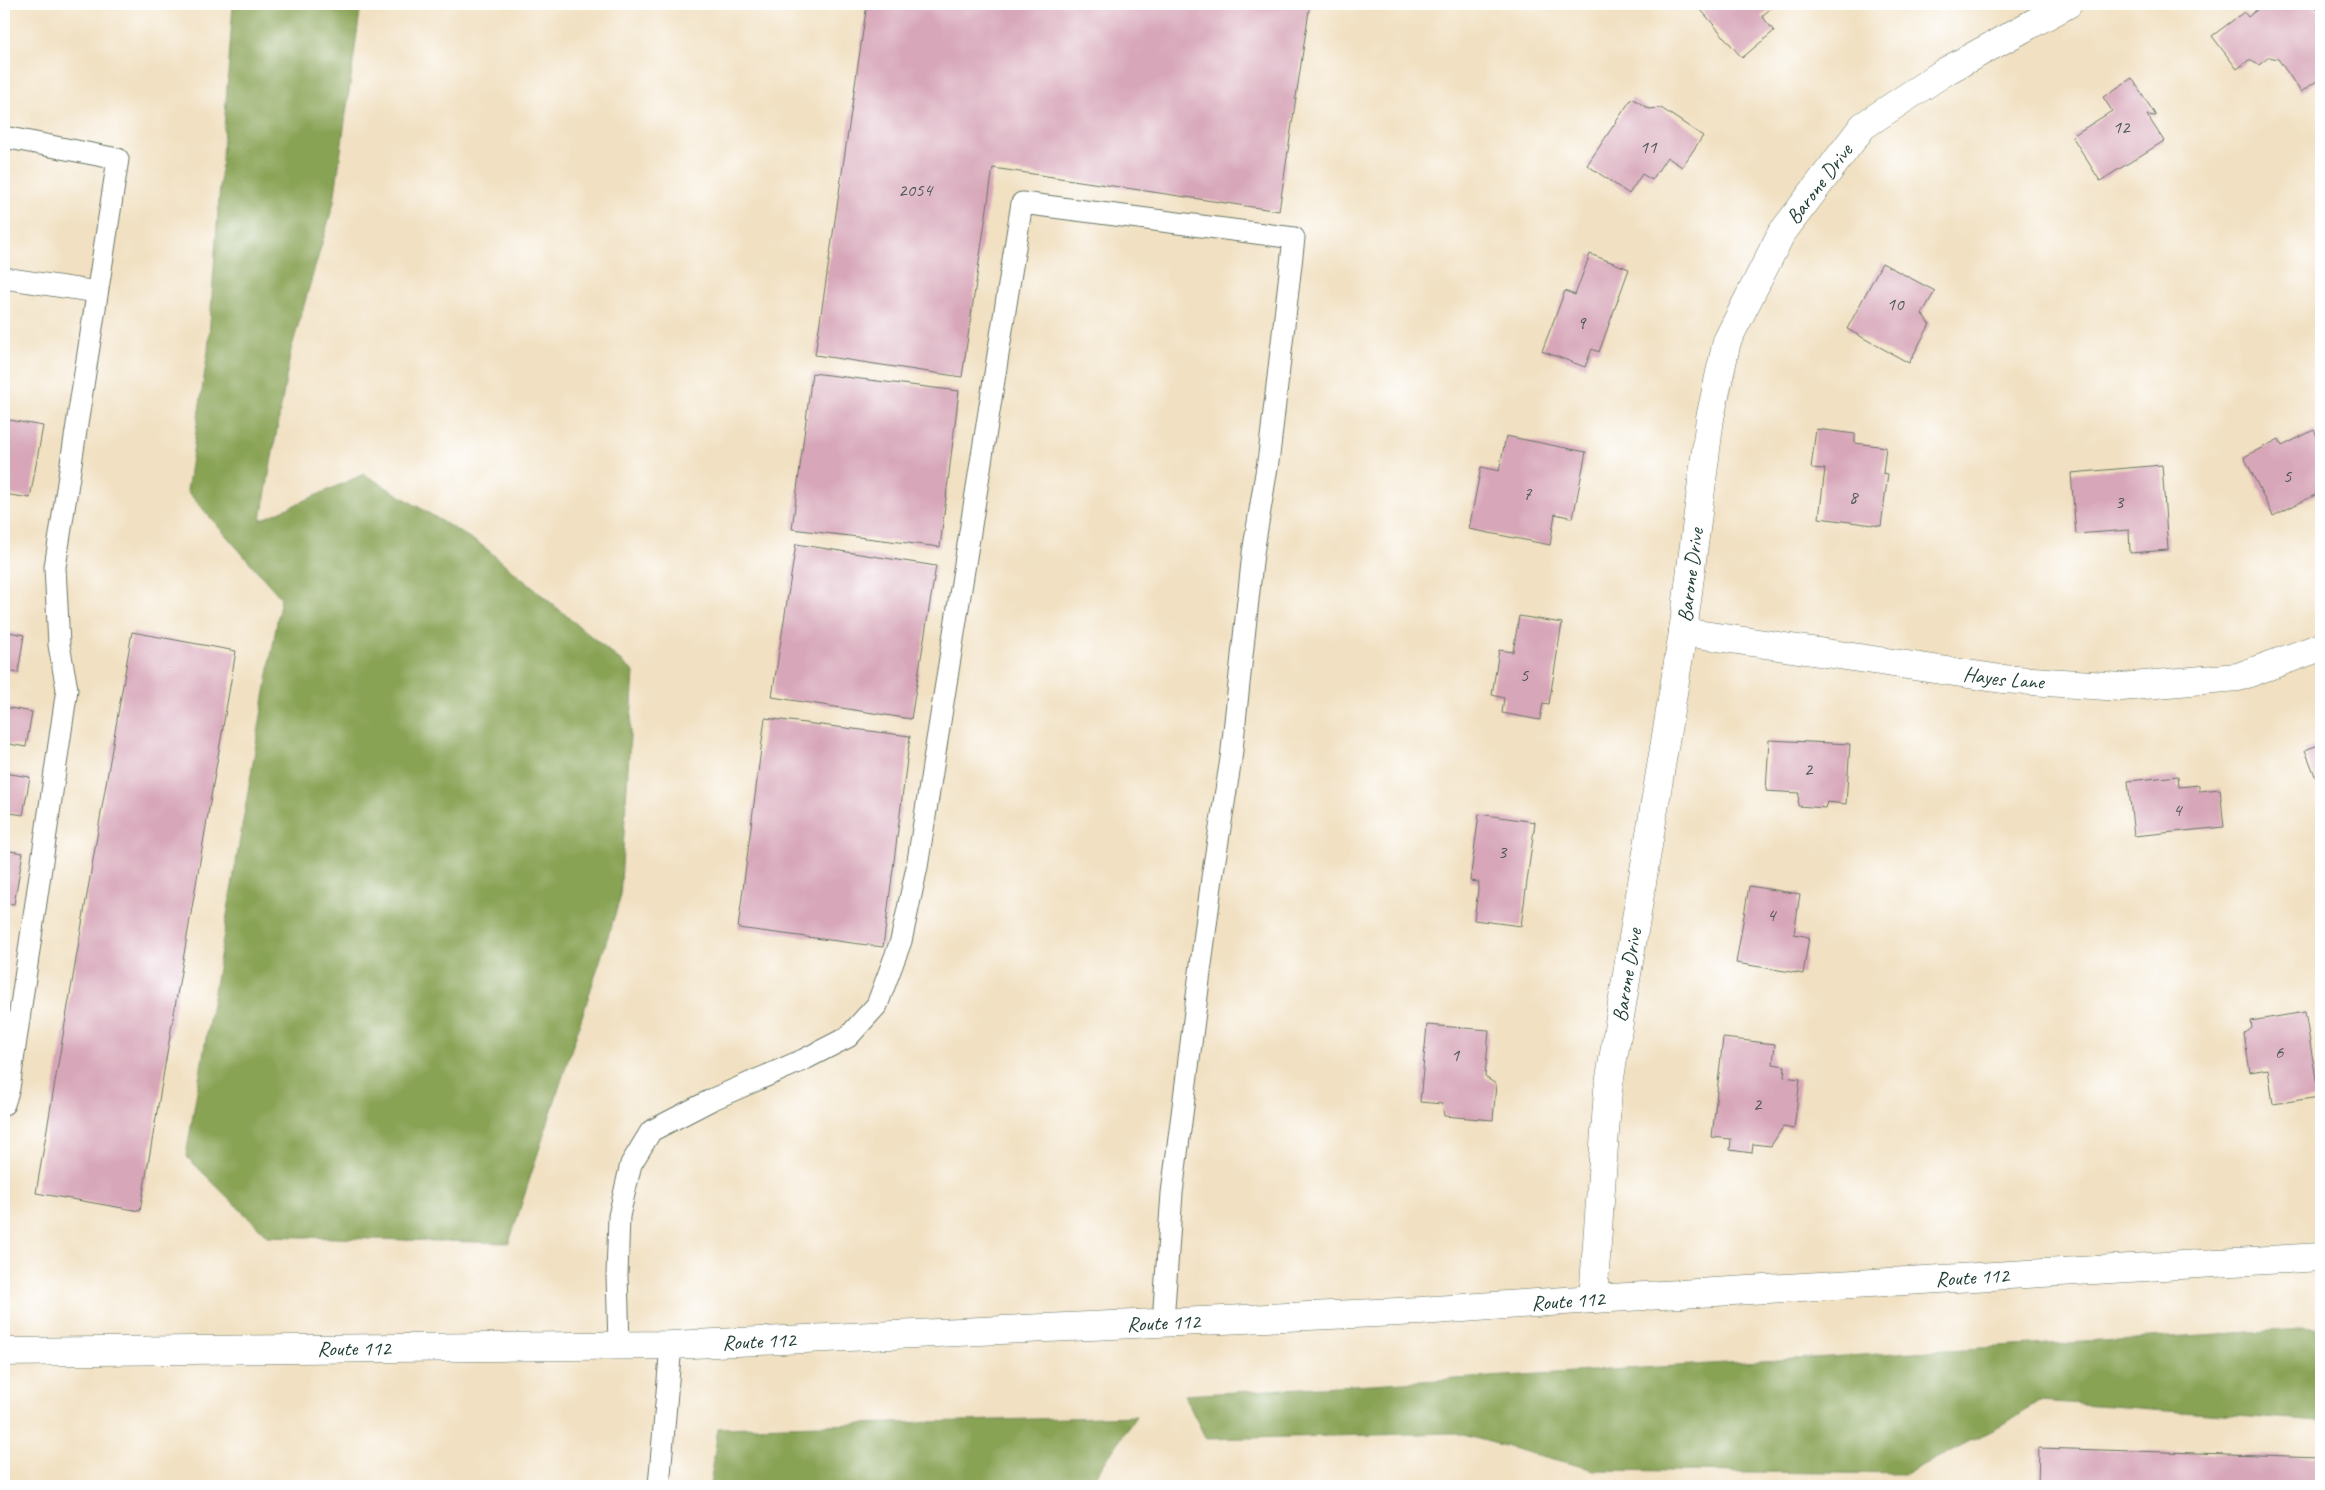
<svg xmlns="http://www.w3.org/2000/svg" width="2325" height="1490" font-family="Caveat,sans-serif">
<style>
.forest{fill:#89a355;stroke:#547044}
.building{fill:#d7a6b8}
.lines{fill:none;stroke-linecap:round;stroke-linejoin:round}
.lane-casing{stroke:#687665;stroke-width:23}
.street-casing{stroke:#687665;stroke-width:29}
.primary-casing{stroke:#687665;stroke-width:29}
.lane{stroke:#fff;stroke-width:21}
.street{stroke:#fff;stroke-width:28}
.primary{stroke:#fff;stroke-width:28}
.labels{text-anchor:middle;stroke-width:4;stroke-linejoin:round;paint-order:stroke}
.number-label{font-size:19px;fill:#4d5755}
.street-label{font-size:21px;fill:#1f3d34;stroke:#fff}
</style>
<rect width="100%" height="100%" fill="#fff"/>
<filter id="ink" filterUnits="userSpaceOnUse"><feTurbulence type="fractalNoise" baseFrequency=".02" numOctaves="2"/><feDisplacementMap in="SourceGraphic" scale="10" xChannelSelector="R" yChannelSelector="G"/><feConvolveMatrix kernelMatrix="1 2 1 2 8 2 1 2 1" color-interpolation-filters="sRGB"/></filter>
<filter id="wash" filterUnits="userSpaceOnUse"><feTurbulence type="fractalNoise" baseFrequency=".0096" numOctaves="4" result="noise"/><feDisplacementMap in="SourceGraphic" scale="20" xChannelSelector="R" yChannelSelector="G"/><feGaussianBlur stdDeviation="1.12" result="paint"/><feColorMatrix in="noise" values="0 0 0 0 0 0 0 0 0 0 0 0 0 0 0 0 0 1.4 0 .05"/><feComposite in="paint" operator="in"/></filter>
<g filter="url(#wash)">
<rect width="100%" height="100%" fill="#f1e0c1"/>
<path class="forest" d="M233 4H361L334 202 291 350 261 520 364 474 483 546 634 672 620 899 509 1243 267 1236 186 1156 281 598 187 491 208 351Z
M2321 1328V1421L2039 1401 2007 1422 1906 1474 1594 1470 1456 1433 1206 1439 1184 1395Z
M1136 1416 1089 1486H710L718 1428Z"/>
<g id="blocks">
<path class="building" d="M867 4H1310L1279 211 993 168 962 377 815 355Z
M1696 4H1776L1762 16 1774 31 1742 58Z
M2264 4H2314L2321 15V78L2301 92 2278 59 2269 57 2259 65 2249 60 2237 69 2212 36 2244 12 2248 17Z
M2132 78 2156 116 2147 115 2164 141 2100 181 2072 136 2112 111 2103 97Z
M1632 98 1649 109 1661 108 1703 136 1682 167 1667 157 1652 180 1642 174 1629 194 1587 165Z
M1590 254 1629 269 1599 352 1592 349 1585 367 1542 351 1565 291 1575 295Z
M1882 263 1935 291 1922 314 1930 324 1909 363 1847 329Z
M812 373 959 391 940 547 792 529Z
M4 419 43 426 30 498 4 494Z
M1816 429 1855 434V443L1886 447 1883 473 1888 474 1881 526 1819 518 1825 469 1811 468Z
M2314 430 2321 446V492L2273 516 2244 457 2279 439 2282 446Z
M1506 436 1586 452 1573 518 1555 514 1550 545 1469 529 1481 467 1499 471Z
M2162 465 2168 550 2130 553 2129 530 2076 534 2071 473Z
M796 544 936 566 911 719 772 697Z
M1519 616 1562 623 1549 704 1543 703 1540 720 1502 713 1504 698 1492 695 1499 650 1513 652Z
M4 631 24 635 18 673 4 670Z
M132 632 236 651 140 1211 36 1193Z
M4 707 32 712 26 747 4 743Z
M765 718 910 736 883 947 738 928Z
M1769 740 1850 744 1846 804 1827 802 1825 808 1798 806 1799 793 1766 791Z
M2321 744V791L2305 750Z
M4 773 30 777 23 815 4 812Z
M2178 776 2179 787 2199 785V791L2220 789 2224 827 2134 836 2128 781Z
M1479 814 1535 822 1521 926 1474 920 1479 882 1470 881Z
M4 850 23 853 14 904 4 903Z
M1749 886 1800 894 1794 934 1809 937 1803 974 1736 963Z
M2305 1012 2319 1097 2273 1104 2268 1069 2250 1072 2244 1034 2252 1028 2251 1021Z
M1427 1025 1489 1030 1485 1077 1496 1084 1493 1120 1444 1116 1442 1104 1420 1102Z
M1723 1038 1775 1044 1773 1064 1785 1066 1784 1077 1800 1079 1794 1129 1783 1127 1771 1146 1753 1144 1752 1153 1730 1150 1731 1139 1712 1137Z
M2039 1448 2321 1457V1486H2038Z"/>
</g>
</g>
<g filter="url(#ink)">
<use href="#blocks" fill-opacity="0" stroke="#687665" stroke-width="1"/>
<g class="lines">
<defs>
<path id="lane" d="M4 137 118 159 55 567 59 645 67 689 9 1088 4 1104
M4 278 97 292
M619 1345 617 1275 619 1216 631 1164 651 1131 713 1099 803 1060 848 1037 877 1005 901 941 917 867 1022 203 1294 238 1269 455 1253 553 1231 759 1212 878 1172 1193 1163 1322
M659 1486 671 1345"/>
<g id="street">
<path id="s1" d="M1683 632 2002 679 2121 687 2238 677 2321 647"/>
<path id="s2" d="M1593 1299 1608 1090 1683 632 1710 418 1727 341 1781 234 1863 126 1946 71 2068 4"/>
</g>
<g id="primary">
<path id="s3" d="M4 1352 671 1345 1420 1311 1593 1299 2321 1257"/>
</g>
</defs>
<use href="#lane" class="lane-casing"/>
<use href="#street" class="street-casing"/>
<use href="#primary" class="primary-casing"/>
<use href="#lane" class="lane"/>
<use href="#street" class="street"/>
<use href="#primary" class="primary"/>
</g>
</g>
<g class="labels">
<g class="number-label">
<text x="2121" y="133">12</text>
<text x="1648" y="153">11</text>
<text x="915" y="196">2054</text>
<text x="1895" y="310">10</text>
<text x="1581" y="329">9</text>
<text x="2287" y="482">5</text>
<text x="1527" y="500">7</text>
<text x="1853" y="503">8</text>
<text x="2119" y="508">3</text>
<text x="1524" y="681">5</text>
<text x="1808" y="775">2</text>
<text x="2177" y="816">4</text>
<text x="1502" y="858">3</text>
<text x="1771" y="921">4</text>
<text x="2279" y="1058">6</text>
<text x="1455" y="1061">1</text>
<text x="1757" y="1110">2</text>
</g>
<g class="street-label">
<text dy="7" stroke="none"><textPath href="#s2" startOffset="1151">Barone Drive</textPath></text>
<text dy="7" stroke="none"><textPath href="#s2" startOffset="731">Barone Drive</textPath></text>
<text dy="7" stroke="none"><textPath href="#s1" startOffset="324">Hayes Lane</textPath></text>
<text dy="7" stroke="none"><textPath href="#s2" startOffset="326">Barone Drive</textPath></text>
<text dy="7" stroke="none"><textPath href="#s3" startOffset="1970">Route 112</textPath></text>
<text dy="7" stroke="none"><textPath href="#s3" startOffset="1565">Route 112</textPath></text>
<text dy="7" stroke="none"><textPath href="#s3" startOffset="1160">Route 112</textPath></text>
<text dy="7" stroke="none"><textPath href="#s3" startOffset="755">Route 112</textPath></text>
<text dy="7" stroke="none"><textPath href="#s3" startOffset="350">Route 112</textPath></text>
</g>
</g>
<rect width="2325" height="1490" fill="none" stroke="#fff" stroke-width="20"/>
</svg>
